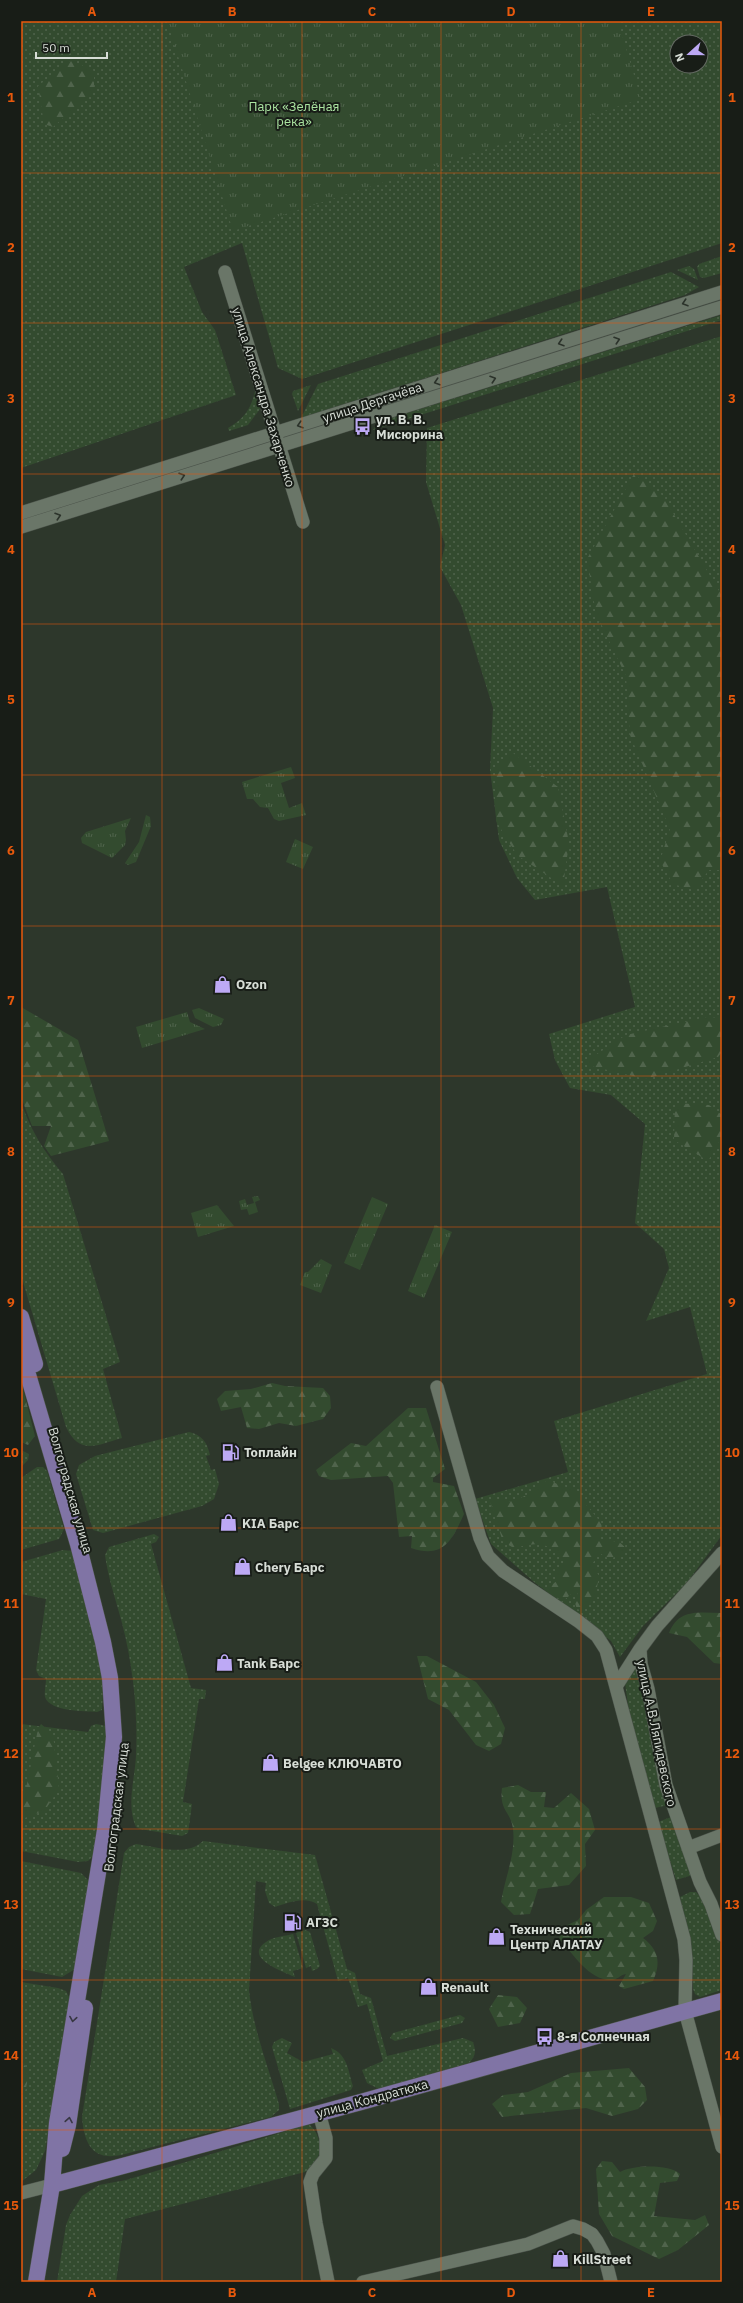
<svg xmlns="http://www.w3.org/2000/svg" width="743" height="2303" font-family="'IBM Plex Sans',sans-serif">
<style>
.grass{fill:url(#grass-dots);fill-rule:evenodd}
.forest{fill:url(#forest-firs)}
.park{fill:url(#park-tufts)}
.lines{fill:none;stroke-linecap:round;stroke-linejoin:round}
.minor-casing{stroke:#4b534a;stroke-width:14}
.major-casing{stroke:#4b534a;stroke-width:17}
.minor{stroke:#6a7668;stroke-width:13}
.major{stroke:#8074a5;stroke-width:16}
.oneway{stroke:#2c332b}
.oneway2{stroke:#373742}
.grid{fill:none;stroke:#e8590c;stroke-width:1;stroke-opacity:0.55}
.labels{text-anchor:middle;stroke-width:4;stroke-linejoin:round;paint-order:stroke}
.park-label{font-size:13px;fill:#aae3a0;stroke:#181d17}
.street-label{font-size:13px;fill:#d7ddd6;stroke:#181d17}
.poi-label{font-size:13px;font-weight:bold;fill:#d7ddd6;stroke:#181d17;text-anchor:start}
.neatline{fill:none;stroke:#e8590c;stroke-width:1.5}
.grid-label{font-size:13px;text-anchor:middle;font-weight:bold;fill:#e8590c}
</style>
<defs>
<pattern id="grass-dots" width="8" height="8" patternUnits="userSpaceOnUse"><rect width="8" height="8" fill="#334b2f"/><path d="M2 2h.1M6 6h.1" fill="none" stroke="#50644c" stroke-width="1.8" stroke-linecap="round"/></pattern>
<pattern id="forest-firs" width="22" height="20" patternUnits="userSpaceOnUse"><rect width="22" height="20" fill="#334b2f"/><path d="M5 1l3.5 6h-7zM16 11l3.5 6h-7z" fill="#50644c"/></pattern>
<pattern id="park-tufts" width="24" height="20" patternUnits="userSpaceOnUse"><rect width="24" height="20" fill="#334b2f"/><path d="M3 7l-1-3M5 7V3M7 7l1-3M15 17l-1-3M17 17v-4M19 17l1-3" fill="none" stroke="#50644c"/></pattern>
</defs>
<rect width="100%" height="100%" fill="#2d372b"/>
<path class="grass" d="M21 21H722V243L302 379 278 368 242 243 184 267 202 312 215 330 236 395 21 468ZM677 42H701V66H677Z
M722 256V273L704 278 700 277 697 267 699 264Z
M689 266 694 269 698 280 677 270Z
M671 272 699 287 685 295 301 418 318 384Z
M722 315V320L373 430 378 422Z
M722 336V1535L686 1584 643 1626 620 1657 611 1641 534 1582 491 1544 475 1499 568 1472 554 1421 707 1374 690 1307 646 1321 669 1268 664 1249 635 1223 645 1124 611 1095 570 1088 555 1060 549 1034 635 1007 607 887 535 900 517 878 499 840 490 770 493 708 461 605 440 567 445 545 426 482 427 428Z
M311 385 298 411 292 394 293 391Z
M255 391 260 409 248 425 229 431 228 428C244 419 251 409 255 391Z
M21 1102C30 1129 44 1152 63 1174L120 1362 103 1369 122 1438C97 1445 80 1456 66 1427L21 1275Z
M189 1432C202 1435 207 1442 210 1455L206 1456 211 1470 215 1469 219 1484 214 1499 202 1506 103 1533 93 1530 76 1474 79 1465 95 1456Z
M23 1451 29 1454 28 1460 21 1467V1452Z
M37 1467H43L47 1471 64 1529 59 1539 21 1550V1478Z
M154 1534 159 1537 156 1542 151 1544 191 1688 206 1690 205 1699H199L183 1802 192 1804 188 1833 182 1836 140 1829 136 1827C126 1805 135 1779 136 1755 138 1711 133 1666 122 1623 116 1600 108 1578 105 1555L109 1547Z
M63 1550 72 1551C86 1602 107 1656 102 1710L97 1712C85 1711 50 1712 45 1697 44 1693 46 1684 46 1679L39 1676 36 1670 46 1599 21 1594V1562Z
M637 1662 668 1805 655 1808 629 1712 625 1683Z
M21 1724 88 1732 91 1726 96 1724 106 1726 109 1731 94 1855 88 1861 78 1862 21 1851Z
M671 1817 693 1875 676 1880 658 1822Z
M203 1841 315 1855 347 1969 355 1973 360 1994 371 1998 387 2056 463 2038 473 2042C476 2051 476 2056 469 2063L379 2089 367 2083 362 2070 383 2061 367 2004 358 2007 348 1978 338 1981 317 1904C304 1896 288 1903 275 1907L269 1903 265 1891 266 1883 256 1881 249 1990C253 2029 268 2066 279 2104V2110L271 2117 121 2155C92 2161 84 2143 82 2117L124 1853 129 1847 136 1844C157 1847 187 1857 203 1841Z
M21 1861 81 1873 89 1881 75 1969 62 1977 21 1969Z
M690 1892H696L707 1905 722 1948V1990L700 1997 695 1994 693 1989 690 1935 682 1913 680 1897Z
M305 1930 310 1932 320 1966 317 1969 312 1971 311 1966 306 1968 296 1933Z
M293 1934 303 1968 293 1971 295 1977C285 1972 242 1958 266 1942 272 1937 285 1936 293 1934Z
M21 1982 58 1988 66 1991 71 2001 45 2151 36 2170 21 2182Z
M460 2015 465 2018 462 2023 395 2041 390 2038 393 2033Z
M282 2038 292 2043 287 2053 303 2062 333 2054 331 2048C348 2055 348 2071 353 2086L351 2090 290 2109 272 2047 274 2042Z
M309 2124C324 2138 324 2160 305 2172L125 2219 116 2282H57L66 2225 70 2215 82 2196 99 2185 126 2180 186 2162Z"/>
<path class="forest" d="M71 60 94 71V91L53 127 44 124 38 86Z
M634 474 663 496 722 596V870H709L694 890 673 884 660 861 670 829 630 735 626 676 596 614 587 559Z
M513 753 558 787 569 843 563 886 517 855 496 821 495 768Z
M21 1007 78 1040 109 1141 51 1156 44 1146 51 1126H32L21 1097Z
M707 1017 722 1018V1052L718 1057 646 1079 582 1064 626 1035Z
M675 1103 709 1105 722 1115V1137L708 1161 674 1140Z
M21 1381 35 1436 28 1445 21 1442Z
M272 1383 285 1386 323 1388 330 1396 331 1408 323 1419 296 1426 279 1423 259 1429 247 1428 241 1407 221 1411 217 1399 225 1391 251 1389Z
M408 1408H426L445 1469 433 1478V1482L454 1486 464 1514C452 1540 444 1559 411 1548L412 1536 399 1537 393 1483 388 1476 331 1480 319 1476 316 1470 351 1443 366 1446Z
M547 1480 574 1490 602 1524 599 1539 619 1542 625 1547 624 1553C614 1558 609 1561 600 1553L592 1564 599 1576 595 1598 582 1610 577 1609 575 1603 578 1591H575L563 1601 544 1590 557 1581 555 1574 565 1562C547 1541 540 1542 514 1548L503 1542 490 1501C498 1498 504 1503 511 1501 525 1498 536 1489 547 1480Z
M722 1613V1664L714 1663 687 1637 669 1633C679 1608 699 1613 722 1613Z
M417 1656H427L476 1682 494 1705 505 1728 501 1744 489 1751 476 1745 449 1710 428 1699Z
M41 1724 53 1734 59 1789 45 1810 22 1819 21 1798 27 1784 38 1729Z
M518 1785 531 1792H546L544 1807 554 1808 571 1793 589 1809 595 1830 585 1844 586 1866 569 1885 538 1889 530 1914 514 1915 501 1902C505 1877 516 1854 513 1829 511 1811 499 1812 502 1788Z
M604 1897H631L649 1903 657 1921 653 1931 643 1938C659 1950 661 1963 653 1981L624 1989 619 1986 626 1974C620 1975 617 1980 612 1980 589 1981 573 1953 559 1939L563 1927 578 1920 586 1910Z
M498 1995 517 1997 527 2008 520 2023 498 2027 489 2009Z
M21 2056C30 2075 29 2083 21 2101Z
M629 2068 645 2087 647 2100 638 2109 612 2116 586 2108 502 2117 492 2104 503 2095 528 2092 571 2073Z
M602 2161 612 2162 620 2172C633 2165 669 2164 680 2174L677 2181 660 2183 654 2216 695 2220 705 2215 709 2225 678 2250 659 2259 612 2236 599 2214 596 2169Z"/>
<path class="park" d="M167 21H618L641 99 233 231Z
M291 767 295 778 281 783 289 808 302 803 306 815 279 821 274 819 268 808 260 807 253 799H247L242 782Z
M146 815 150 817 151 826 136 862 128 865 125 863 139 842Z
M131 818 125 831 126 840 125 845 112 858 82 843 81 838 86 832Z
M295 839 313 847 303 869 286 862Z
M199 1008 224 1019 221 1025 213 1027 195 1018 192 1010Z
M187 1012 190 1022 205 1029 142 1048 136 1027Z
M258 1196 260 1200 255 1202 258 1212 249 1215 247 1209 241 1210 239 1201 245 1199 247 1205 254 1203 252 1197Z
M372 1197 388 1204 360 1270 344 1263Z
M217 1205 234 1226 198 1237 191 1213Z
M435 1225 452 1232 424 1298 408 1291Z
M321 1259 332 1265 321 1293 300 1285 305 1272H308Z"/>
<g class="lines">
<defs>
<path id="minor" d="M225 272 303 522
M21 513 722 292
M21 527 722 307
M437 1387 480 1538 488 1556 503 1571 578 1621 597 1636 606 1650 684 1939 686 1960 685 2011 722 2147
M722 1553 657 1626 640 1649 641 1664 648 1689 666 1785 700 1882 711 1904 722 1935
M617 1685 640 1649
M688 1848 722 1835
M319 2113 326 2138V2158L313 2174 310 2182 316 2223 328 2282
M21 2193 52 2185
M363 2282 528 2244 573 2226 583 2229 592 2234 597 2241 604 2254 611 2282"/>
<path id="major" d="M21 1317 35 1364
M21 1351 78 1544 103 1642 110 1678 114 1737 105 1830 57 2123 52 2185 36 2282
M62 2149 68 2125 85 2008
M52 2185 361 2102 722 2001"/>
</defs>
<use href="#minor" class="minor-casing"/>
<use href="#major" class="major-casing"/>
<use href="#minor" class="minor"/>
<use href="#major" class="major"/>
</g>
<defs><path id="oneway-chevron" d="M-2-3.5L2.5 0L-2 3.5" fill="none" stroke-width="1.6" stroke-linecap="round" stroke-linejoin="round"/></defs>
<g class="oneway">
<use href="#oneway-chevron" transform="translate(685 303) rotate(162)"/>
<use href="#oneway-chevron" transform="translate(617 340) rotate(-18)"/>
<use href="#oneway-chevron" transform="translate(561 343) rotate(162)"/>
<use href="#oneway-chevron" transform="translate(493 379) rotate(-18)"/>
<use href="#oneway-chevron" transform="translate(437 382) rotate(162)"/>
<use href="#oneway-chevron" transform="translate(300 425) rotate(163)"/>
<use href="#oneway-chevron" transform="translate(182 476) rotate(-18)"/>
<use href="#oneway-chevron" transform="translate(58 516) rotate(-18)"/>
</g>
<g class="oneway2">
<use href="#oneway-chevron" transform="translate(73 2019) rotate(99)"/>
<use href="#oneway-chevron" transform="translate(69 2120) rotate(-80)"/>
</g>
<path class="grid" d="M162 21V2282M302 21V2282M441 21V2282M581 21V2282M21 173H722M21 323H722M21 474H722M21 624H722M21 775H722M21 926H722M21 1076H722M21 1227H722M21 1377H722M21 1528H722M21 1679H722M21 1829H722M21 1980H722M21 2130H722"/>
<defs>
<symbol id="bus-bare" viewBox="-9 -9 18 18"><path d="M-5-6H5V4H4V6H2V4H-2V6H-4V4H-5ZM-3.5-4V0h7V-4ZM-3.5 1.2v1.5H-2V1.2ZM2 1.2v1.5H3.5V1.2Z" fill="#bda9f5" stroke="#181d17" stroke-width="2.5" paint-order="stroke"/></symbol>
<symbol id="shop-bare" viewBox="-9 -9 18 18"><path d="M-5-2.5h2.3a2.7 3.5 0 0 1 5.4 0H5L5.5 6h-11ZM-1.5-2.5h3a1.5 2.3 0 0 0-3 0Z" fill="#bda9f5" stroke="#181d17" stroke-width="2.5" paint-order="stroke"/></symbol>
<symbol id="fuel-bare" viewBox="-9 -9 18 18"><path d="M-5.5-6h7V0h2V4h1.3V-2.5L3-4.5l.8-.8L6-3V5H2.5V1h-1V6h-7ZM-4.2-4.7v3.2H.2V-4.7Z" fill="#bda9f5" stroke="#181d17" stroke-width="2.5" paint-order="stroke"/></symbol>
</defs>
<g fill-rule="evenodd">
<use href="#bus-bare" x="350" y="414" width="25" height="25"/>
<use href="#shop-bare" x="210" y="972" width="25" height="25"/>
<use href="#fuel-bare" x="218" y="1440" width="25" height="25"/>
<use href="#shop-bare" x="216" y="1510" width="25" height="25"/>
<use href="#shop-bare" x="230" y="1554" width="25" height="25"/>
<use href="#shop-bare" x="212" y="1650" width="25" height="25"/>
<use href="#shop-bare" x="258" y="1750" width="25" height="25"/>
<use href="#fuel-bare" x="280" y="1910" width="25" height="25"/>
<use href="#shop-bare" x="484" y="1924" width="25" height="25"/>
<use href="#shop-bare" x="416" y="1974" width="25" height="25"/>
<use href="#bus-bare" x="532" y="2024" width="25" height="25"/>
<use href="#shop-bare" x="548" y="2246" width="25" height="25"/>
</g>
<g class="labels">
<g class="park-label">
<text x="294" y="111">Парк «Зелёная<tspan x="294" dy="15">река»</tspan></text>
</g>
<g class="street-label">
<text transform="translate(264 397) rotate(73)" y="5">улица Александра Захарченко</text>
<text transform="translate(372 402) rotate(-18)" y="5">улица Дергачёва</text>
<text transform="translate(71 1490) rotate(74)" y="5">Волгоградская улица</text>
<text transform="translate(657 1733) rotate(78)" y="5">улица А.В.Ляпидевского</text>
<text transform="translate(116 1807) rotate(-83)" y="5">Волгоградская улица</text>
<text transform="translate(372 2098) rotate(-15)" y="5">улица Кондратюка</text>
</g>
<g class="poi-label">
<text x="376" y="424">ул. В. В.<tspan x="376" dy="15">Мисюрина</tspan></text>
<text x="236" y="989">Ozon</text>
<text x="244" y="1457">Топлайн</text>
<text x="242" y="1528">KIA Барс</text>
<text x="255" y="1572">Chery Барс</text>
<text x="237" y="1668">Tank Барс</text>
<text x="283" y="1768">Belgee КЛЮЧАВТО</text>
<text x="306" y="1927">АГЗС</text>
<text x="510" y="1934">Технический<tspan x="510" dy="15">Центр АЛАТАУ</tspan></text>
<text x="441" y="1992">Renault</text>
<text x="557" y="2041">8-я Солнечная</text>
<text x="573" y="2264">KillStreet</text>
</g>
</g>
<rect width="743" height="2303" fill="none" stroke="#181d17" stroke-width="44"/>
<g transform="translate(689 54) rotate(249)"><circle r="19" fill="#181d17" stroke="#646a63"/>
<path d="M0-3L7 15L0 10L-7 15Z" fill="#bda9f5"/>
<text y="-6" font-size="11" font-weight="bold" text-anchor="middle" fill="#d7ddd6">N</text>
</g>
<path d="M36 52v6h71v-6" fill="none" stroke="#d7ddd6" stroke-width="2"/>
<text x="42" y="52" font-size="12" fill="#d7ddd6" stroke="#181d17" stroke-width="3" paint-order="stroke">50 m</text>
<rect x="22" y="22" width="699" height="2259" class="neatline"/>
<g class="grid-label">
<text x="92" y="16">A</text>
<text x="232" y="16">B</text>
<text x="372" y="16">C</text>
<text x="511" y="16">D</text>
<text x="651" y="16">E</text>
<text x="11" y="102">1</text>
<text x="732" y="102">1</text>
<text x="11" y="252">2</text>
<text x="732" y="252">2</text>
<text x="11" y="403">3</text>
<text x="732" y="403">3</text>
<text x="11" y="554">4</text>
<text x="732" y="554">4</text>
<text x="11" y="704">5</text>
<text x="732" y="704">5</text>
<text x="11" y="855">6</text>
<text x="732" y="855">6</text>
<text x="11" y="1005">7</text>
<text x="732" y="1005">7</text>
<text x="11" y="1156">8</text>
<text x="732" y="1156">8</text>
<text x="11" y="1307">9</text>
<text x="732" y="1307">9</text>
<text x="11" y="1457">10</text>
<text x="732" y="1457">10</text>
<text x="11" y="1608">11</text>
<text x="732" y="1608">11</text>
<text x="11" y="1758">12</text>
<text x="732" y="1758">12</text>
<text x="11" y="1909">13</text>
<text x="732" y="1909">13</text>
<text x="11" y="2060">14</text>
<text x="732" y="2060">14</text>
<text x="11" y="2210">15</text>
<text x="732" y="2210">15</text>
<text x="92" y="2297">A</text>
<text x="232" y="2297">B</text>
<text x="372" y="2297">C</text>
<text x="511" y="2297">D</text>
<text x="651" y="2297">E</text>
</g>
</svg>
